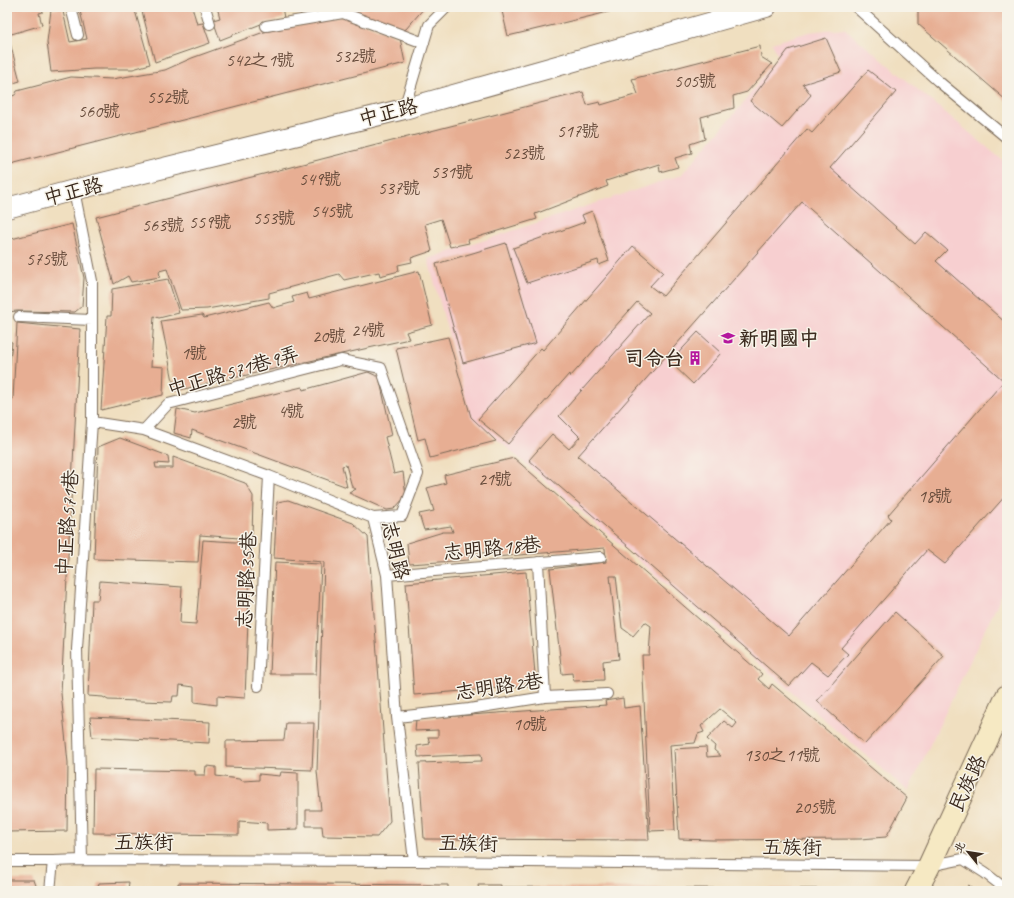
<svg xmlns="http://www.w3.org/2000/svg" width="1014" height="898" font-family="Caveat,'LXGW WenKai TC',sans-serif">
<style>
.built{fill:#f7cfd0}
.building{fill:#e7ae93;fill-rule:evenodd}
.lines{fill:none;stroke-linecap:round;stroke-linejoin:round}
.service-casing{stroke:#7a6957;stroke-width:12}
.minor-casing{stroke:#7a6957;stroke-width:22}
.secondary-casing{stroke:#7a6957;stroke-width:24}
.service{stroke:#fff;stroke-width:10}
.minor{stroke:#fff;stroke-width:20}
.secondary{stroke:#f6e9c3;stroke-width:22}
.labels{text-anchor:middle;stroke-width:3;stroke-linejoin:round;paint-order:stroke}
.number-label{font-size:18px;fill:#664b3b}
.street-label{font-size:20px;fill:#3b2a1e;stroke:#f7f3e8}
.poi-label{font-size:20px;font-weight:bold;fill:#3b2a1e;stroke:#f7f3e8;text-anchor:start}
</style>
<rect width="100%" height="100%" fill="#f7f3e8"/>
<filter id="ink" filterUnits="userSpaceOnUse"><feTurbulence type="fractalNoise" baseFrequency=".025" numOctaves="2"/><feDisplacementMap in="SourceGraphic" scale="8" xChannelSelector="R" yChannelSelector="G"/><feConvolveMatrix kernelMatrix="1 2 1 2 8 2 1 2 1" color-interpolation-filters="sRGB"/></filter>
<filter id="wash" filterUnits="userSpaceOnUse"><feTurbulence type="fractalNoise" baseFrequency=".012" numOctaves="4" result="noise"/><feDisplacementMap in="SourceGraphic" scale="16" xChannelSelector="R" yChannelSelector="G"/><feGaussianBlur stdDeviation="0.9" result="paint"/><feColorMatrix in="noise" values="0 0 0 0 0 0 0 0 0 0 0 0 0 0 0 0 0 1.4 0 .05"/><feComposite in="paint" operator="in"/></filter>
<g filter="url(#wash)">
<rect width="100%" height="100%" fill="#f0dfc0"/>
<path class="built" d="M844 28 1007 164V584L908 791 471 417 428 259 681 175 741 106 778 56 772 43 809 32Z"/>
<g id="blocks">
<path class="building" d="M7 7H42L43 12 39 13 42 25 8 35 20 81 7 85Z
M62 7 70 42 87 39 79 7H134L150 64 133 69H94L51 72 47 42 51 10Z
M141 7H192L197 24 203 23 210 43 155 62Z
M217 7H282L284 18 261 24 220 40 213 20 220 18Z
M342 7H425L406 29 401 31Z
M501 7H625V8L508 36Z
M918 7H1007V101L918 24Z
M345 16 400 38 405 63 7 165V98L15 95 17 91 71 77 112 79 165 70 192 58 264 32Z
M826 38 841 72 803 84 811 95 782 128 750 101 788 50Z
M760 46 761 57 772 64 747 92 733 96 734 108 701 117 705 139 690 144 692 153 675 158 678 167 660 172 659 164 606 181 608 186 535 214 537 219 468 240 469 243 450 247 441 219 425 224 432 251 411 258 412 262 398 265 399 271 380 276 379 272 344 280 339 274 269 293V298L207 309 181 310 167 269 159 271 160 277 131 282 128 276 114 284 96 217 583 92 587 105 600 102 601 105 638 94 632 79Z
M868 70 896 92 830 168 915 244 926 232 947 250 936 261 1007 324V494L945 564 927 550 841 648 848 654 828 675 811 662 789 686 529 460 552 434 569 449 580 437 559 416 650 313 637 302 570 377 569 374 508 444 478 419 541 348 543 350 633 246 663 272 650 286 663 296 807 129 812 133ZM802 202 1004 381 888 515 891 519 789 636 578 456Z
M592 211 609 261 599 265 598 260 527 283 513 248 585 222 582 215Z
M72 224 84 278 82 306 75 312 17 311 7 312V240Z
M506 243 536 343 463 363 436 264Z
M419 271 432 325 406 332 409 339 175 391 161 321 202 315 204 318 269 302 273 308 294 302 292 297 307 293 309 299Z
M168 279 179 313 159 318 154 316 151 366 164 367 163 395 101 410 107 316H111L112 289Z
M17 323 80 329 61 693 68 763 67 831 7 832V708H8L9 695H7V399H13Z
M698 332 721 353 693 384 670 362Z
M448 337 471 417 496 441 430 458 425 438 418 440 396 348Z
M7 341 12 342 8 381H7Z
M368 372 379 377 392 435 385 437 394 474 403 472 406 496 394 509 387 510 349 493 356 489 352 487 346 465 342 466 347 487 192 430 191 438 174 433 177 409 195 413 302 387 303 390Z
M120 438 168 456 169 464 155 463 156 468H173V457L245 483 253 496 252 539 200 535 198 562 94 559 98 447Z
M514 458 762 674 758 679 769 689 772 684 907 798 886 837 860 839 712 840 679 839 674 749 706 747 707 757 721 756 714 750 715 746 707 739 724 721 733 728 737 723 720 709 701 726 704 732 698 734 695 743 670 745 675 830 650 831 642 655H649L651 626 645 622 633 636 622 628 616 576H610L619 659 603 661 604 680 573 681 572 673 562 674 550 569 606 562 605 548 495 557V552L469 554V560L409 564 407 543 443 532H453L451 526 424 530 419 514 434 511 427 488 446 483 444 475Z
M288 500 353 523 368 537 390 821 377 837 323 836 322 826H306V810H321L317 771 324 562 274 558 277 502Z
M203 540 251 543 245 698 217 696V705L194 702V687L180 685 179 696H173L172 702 108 700 103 697 88 696 92 600H98L100 581 182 587 180 623 196 624Z
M275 562 321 564 316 674H270Z
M526 572 536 685 414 695 406 583Z
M895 612 944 656 865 744 817 701Z
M623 698 624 708 640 706 649 840 424 839 419 763 482 761 481 754 418 757 417 746 430 744 428 737H438V730L415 731 416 719 606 705 605 701Z
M90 717 210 722 209 743 92 737Z
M286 723H314L312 770 226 767V741L284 740Z
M206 766 216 767V776L239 779 243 781 259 780V774L280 776 281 772 298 773V829L267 830V823L239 821V835L93 833 94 769 195 771V775H205Z
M7 880H34L38 891H7Z
M129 882 128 891H97L99 883Z
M178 883 448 885V891H178Z
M478 885H501V891H479Z
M968 885 977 891H966Z
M503 887 842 889 845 891H503Z"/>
</g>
</g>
<g filter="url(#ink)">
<use href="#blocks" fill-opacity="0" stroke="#7a6957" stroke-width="1"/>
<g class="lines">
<defs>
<path id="service" d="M71 7 78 35
M205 7 210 24
M856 7 938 81 1007 138
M266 26 343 13 424 43
M404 109 429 25 447 7
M74 190 92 281V422L77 649 82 860
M19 317 92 320
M92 422 144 430 269 476 373 518 387 575 397 717 414 861
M144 430 168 404 341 360 381 368 418 474 402 516 373 518
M538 562 545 697
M387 575 601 557
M258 686 269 476
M397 717 469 709 545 697 607 694
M7 861H53L82 860 414 861 929 866 963 859 985 873 1007 890
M50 891 53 861"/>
<path id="minor" d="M7 208 74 190 404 109 766 7"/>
<path id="secondary" d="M916 891 929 866 1007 696"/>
</defs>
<use href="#service" class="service-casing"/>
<use href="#minor" class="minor-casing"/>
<use href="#secondary" class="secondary-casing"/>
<use href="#service" class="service"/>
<use href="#minor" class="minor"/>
<use href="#secondary" class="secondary"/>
</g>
</g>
<defs>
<symbol id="school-bare" viewBox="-9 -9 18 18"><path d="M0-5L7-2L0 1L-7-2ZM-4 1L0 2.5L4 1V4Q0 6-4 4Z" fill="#b5179e" stroke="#f7f3e8" stroke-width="2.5" paint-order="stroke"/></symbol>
<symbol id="building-bare" viewBox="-9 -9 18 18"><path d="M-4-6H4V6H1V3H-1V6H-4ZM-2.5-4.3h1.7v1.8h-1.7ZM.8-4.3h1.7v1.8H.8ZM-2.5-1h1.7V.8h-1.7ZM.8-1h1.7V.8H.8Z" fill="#b5179e" stroke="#f7f3e8" stroke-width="2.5" paint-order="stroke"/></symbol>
</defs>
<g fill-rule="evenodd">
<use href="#school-bare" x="718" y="328" width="20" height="20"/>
<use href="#building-bare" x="685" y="348" width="20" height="20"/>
</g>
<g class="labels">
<g class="number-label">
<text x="355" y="62">532號</text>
<text x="260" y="66">542之1號</text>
<text x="695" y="87">505號</text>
<text x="168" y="103">552號</text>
<text x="99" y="117">560號</text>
<text x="578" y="137">517號</text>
<text x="524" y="159">523號</text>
<text x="452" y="178">531號</text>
<text x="320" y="185">549號</text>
<text x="399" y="194">537號</text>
<text x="332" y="217">545號</text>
<text x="274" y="224">553號</text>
<text x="210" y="228">559號</text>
<text x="163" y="231">563號</text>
<text x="47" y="265">575號</text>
<text x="368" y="336">24號</text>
<text x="329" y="342">20號</text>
<text x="194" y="359">1號</text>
<text x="291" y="417">4號</text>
<text x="244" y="428">2號</text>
<text x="495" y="485">21號</text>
<text x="935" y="502">18號</text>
<text x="530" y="730">10號</text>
<text x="782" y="761">130之11號</text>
<text x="815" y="813">205號</text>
</g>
<g class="street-label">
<text transform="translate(388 112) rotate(-14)" y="7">中正路</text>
<text transform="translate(73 191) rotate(-14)" y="7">中正路</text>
<text transform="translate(233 371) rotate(-16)" y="7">中正路571巷9弄</text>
<text transform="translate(67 523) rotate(-86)" y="7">中正路571巷</text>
<text transform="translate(492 548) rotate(-5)" y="7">志明路18巷</text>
<text transform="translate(396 550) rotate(76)" y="7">志明路</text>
<text transform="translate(246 580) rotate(-87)" y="7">志明路35巷</text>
<text transform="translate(499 686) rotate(-8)" y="7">志明路2巷</text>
<text transform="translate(967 783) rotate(-65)" y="7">民族路</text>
<text x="144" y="849">五族街</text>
<text transform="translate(468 843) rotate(1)" y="7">五族街</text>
<text transform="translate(792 847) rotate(1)" y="7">五族街</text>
</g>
<g class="poi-label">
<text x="739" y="345">新明國中</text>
<text x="684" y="365" text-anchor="end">司令台</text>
</g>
</g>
<rect width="1014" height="898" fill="none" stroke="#f7f3e8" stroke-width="24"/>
<g transform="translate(968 852) rotate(300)" stroke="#f7f3e8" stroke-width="3" paint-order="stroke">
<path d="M0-3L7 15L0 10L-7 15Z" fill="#3b2a1e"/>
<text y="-6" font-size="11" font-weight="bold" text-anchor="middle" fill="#3b2a1e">北</text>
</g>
</svg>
